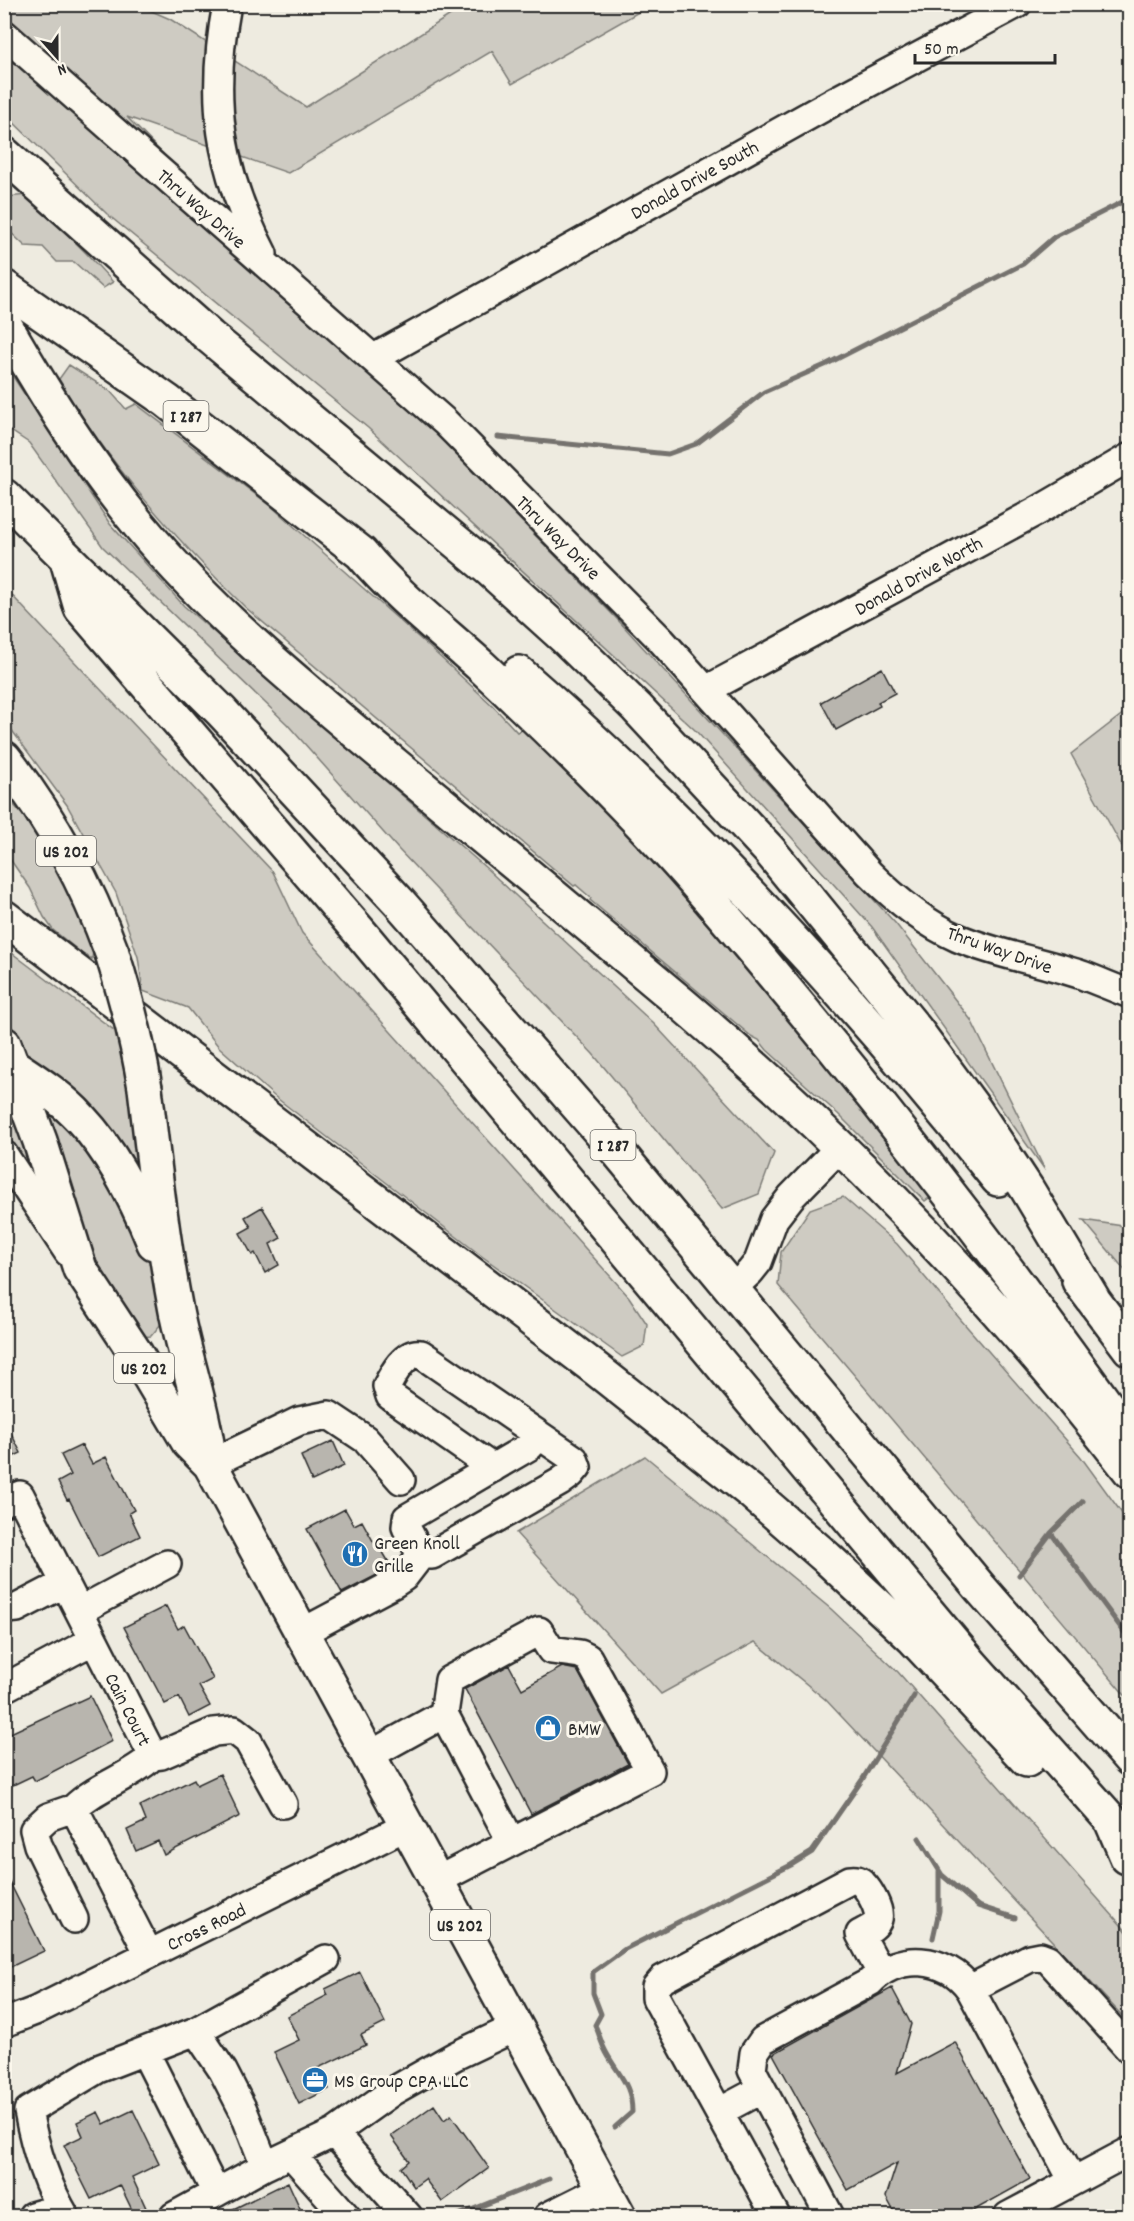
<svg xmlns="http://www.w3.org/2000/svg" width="1134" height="2221" font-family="Dekko,sans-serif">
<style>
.green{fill:#cecbc2;stroke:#7c7b76;stroke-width:1.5}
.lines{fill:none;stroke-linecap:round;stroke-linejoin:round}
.stream{stroke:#74726e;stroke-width:5}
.building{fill:#b8b5ae;stroke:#2b2b2b;stroke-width:1.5}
.minor-casing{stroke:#2b2b2b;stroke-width:32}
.highway-casing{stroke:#2b2b2b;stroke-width:38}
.minor{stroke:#fbf7ec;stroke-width:27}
.highway{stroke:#fbf7ec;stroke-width:33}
.highway-bridge-casing{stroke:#2b2b2b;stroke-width:38;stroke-linecap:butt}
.highway-bridge{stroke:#fbf7ec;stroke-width:33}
.labels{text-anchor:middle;stroke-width:6;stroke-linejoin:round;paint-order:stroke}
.shield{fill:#fbf7ec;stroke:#696865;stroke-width:1.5}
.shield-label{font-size:18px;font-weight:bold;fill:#2b2b2b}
.street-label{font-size:20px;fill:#2b2b2b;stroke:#fbf7ec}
.poi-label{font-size:20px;fill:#2b2b2b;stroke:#fbf7ec;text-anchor:start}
</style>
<rect width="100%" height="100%" fill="#eeebe0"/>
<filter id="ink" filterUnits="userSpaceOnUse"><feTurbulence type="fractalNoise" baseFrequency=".0167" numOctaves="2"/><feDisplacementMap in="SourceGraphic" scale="12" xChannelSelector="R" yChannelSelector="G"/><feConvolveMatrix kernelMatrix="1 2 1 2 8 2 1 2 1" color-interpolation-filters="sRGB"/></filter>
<g filter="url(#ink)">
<path class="green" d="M4 5H138L170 19 306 107 466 5H651L512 84 492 51 288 173 127 117 617 619 896 924 971 1020 1045 1170 872 927 696 731 368 428 107 214 5 114Z
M4 193 6 197 28 195 87 254 113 282 103 288 74 262H57L43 247 25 246 5 227Z
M4 363 110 524 184 606 486 868 654 1024 774 1153 759 1194 722 1209 593 1054 399 850 287 724 103 547 29 443 5 427Z
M69 365 110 391 126 409 136 404 271 506 426 644 492 705 517 732 524 729 592 795 591 797 652 859 653 863 667 878 669 877 718 933 717 934 730 949 732 948 790 1021 863 1107 930 1195 929 1198 925 1201 838 1114 767 1050 759 1040 751 1036 590 900 591 898 576 885 574 886 245 607C176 539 108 464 59 379Z
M5 588 273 872 302 933 629 1297 647 1324 644 1346 622 1357 483 1257 274 1096 219 1047 188 1008 143 991 138 957 116 893 67 805 5 721Z
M1129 709V859L1071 754Z
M4 793 24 817 47 854 72 887 94 943 92 959 84 955 53 930 44 917 30 888 5 852Z
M4 947 123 1037 144 1186 27 1055 17 1040 5 1010Z
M4 1078 47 1204 5 1137Z
M43 1097 72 1122 148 1254 165 1309 161 1324 151 1336 142 1337 110 1291 93 1257 54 1154Z
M843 1197 897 1244 961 1320 1081 1457 1129 1523V1700L778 1285 781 1252 810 1209Z
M1083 1220 1129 1227V1277L1124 1269Z
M645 1456 831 1609 898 1672 1129 1934V2023L826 1700 755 1642 661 1694 516 1533Z"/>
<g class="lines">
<path class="stream" d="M498 437 668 454 696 444 764 392 825 365 1023 264 1054 237 1130 198
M1051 1533 1130 1640
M1019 1575 1051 1533 1083 1501
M919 1838 942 1875 978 1906 1015 1918
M933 1938 939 1911V1872
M615 2127 632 2112C632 2084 618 2075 606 2052 601 2043 599 2033 595 2025L601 2014 593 1993V1972L625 1949 791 1865 812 1852 862 1780 914 1696
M456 2216 549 2179"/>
</g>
<path class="building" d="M882 668 895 693 878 702 880 706 836 730 821 702Z
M262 1207 281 1238 270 1244 279 1265 265 1273 255 1253 252 1255 240 1233 251 1227 245 1217Z
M4 1419 21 1453 4 1461Z
M333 1441 344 1466 312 1481 301 1456Z
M82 1445 92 1464 106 1457 134 1510 129 1513 140 1536 98 1557 69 1499 67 1500 58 1482 71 1475 61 1455Z
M345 1509 354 1525 362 1521 378 1550 381 1549 390 1564 378 1571 379 1574 342 1593 307 1529Z
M166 1606 178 1629 184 1625 213 1679 199 1686 210 1706 189 1717 179 1697 165 1704 124 1627Z
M509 1665 522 1689 562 1667 577 1670 628 1764 531 1814 465 1689Z
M90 1696 112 1741 35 1781 32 1776 9 1787 4 1777V1736Z
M220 1774 240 1816 164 1855 158 1841 136 1851 127 1830 146 1821 140 1806 194 1779 197 1785Z
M4 1871 44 1951 4 1970Z
M360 1972 385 2023 361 2035 366 2045 318 2068 329 2089 299 2104 274 2052 299 2040 287 2016 328 1995 325 1989Z
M892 1988 911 2024 897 2073 955 2042 1030 2179 962 2217H897L886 2197 897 2163 848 2190 773 2054Z
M434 2105 444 2120 451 2115 489 2168 442 2202 425 2179 414 2187 401 2168 409 2161 391 2136Z
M133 2110 159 2164 132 2177 146 2208 134 2214 120 2185 91 2199 64 2145 83 2136 77 2122 98 2112 104 2124Z
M288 2182 304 2217H217Z"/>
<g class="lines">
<defs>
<path id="minor" d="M227 4C209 99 219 169 263 254
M4 34 445 422 661 640 869 873C895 899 924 923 958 938 998 955 1041 961 1082 975 1098 981 1114 988 1130 994
M374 358 833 102 1017 4
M706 690 1039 510 1130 457
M4 1155 68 1252
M733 1288 750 1272 758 1262 774 1219 791 1197 840 1147
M210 1464 299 1421 329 1415 365 1439 401 1480
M4 1502 20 1495 153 1756C129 1778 98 1785 74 1808L149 1954
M421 1555 406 1527 407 1518 530 1446 538 1434
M4 1608 7 1609 17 1608 65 1583
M79 1611 167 1564
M301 1633 395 1583 404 1577 421 1555H432L560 1482 571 1474 577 1467 574 1459 421 1354C405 1351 393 1374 387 1386L390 1396 493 1468
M4 1688 94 1640
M153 1756 161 1755 214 1732 234 1730 248 1741 283 1804
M368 1756 444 1714
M436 1881 650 1771 588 1658 580 1654 551 1650 539 1631 449 1680 444 1714 511 1841
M74 1919 38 1845 34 1830 48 1817 74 1808
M970 1989 1030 1958 1040 1956 1048 1959 1130 2050
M4 2023 35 2011 407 1826
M196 2031 326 1959
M145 2052 216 2193
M719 2112 762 2089
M334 2133 408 2216
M291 2154 346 2216
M265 2166 334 2133 393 2091 455 2056 516 2027
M32 2216 60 2208
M65 2216C46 2184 35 2148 28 2111L98 2069 196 2031 223 2071 243 2110 265 2166 174 2216
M548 2216 604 2188
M776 2216 656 1998V1987L663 1979 850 1880C855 1879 860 1880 863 1884 869 1890 881 1910 878 1919 876 1927 867 1930 860 1934L880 1971
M830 2216 752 2070 754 2053 763 2040 870 1982C898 1952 946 1956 970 1989L1073 2181
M1008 2216 1130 2151"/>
<path id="highway" d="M4 154 210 337 489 569 564 637 637 708 769 850 916 1030 975 1110 1027 1189 1093 1299
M4 287 167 401 361 553C396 595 440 629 481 666 547 728 612 791 673 858 730 921 783 986 837 1052 939 1177 1036 1306 1130 1438
M4 323C45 394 87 462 139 525 213 615 305 690 394 764 490 843 586 923 681 1003 846 1143 997 1299 1130 1471
M4 496 221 711 398 901 618 1152 981 1589 1130 1759
M67 560 81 608 364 937 972 1665 1111 1820 1127 1857
M519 673C694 826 853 998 998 1179
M4 758C51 818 86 882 112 953
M4 917 596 1369 750 1491 827 1558 913 1638 1027 1760
M4 1044 40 1141 80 1269 136 1354 189 1443 210 1464 619 2216
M12 1065C36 1081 61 1097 81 1119 113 1153 137 1201 154 1243
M145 1088C154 1163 162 1238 176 1311 186 1362 204 1412 210 1464
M1079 1281 1130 1349"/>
</defs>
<use href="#minor" class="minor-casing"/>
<use href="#highway" class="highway-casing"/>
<use href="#minor" class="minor"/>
<use href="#highway" class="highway"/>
<defs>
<path id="highway-bridge" d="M112 953C126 998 138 1042 145 1088"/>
</defs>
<use href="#highway-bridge" class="highway-bridge-casing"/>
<use href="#highway-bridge" class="highway-bridge"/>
</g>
</g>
<defs>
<symbol id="restaurant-disc" viewBox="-11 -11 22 22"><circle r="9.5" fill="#1f6fb2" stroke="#fbf7ec"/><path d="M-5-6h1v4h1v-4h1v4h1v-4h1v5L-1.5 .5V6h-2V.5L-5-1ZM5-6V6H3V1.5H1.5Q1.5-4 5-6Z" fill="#fff"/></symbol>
<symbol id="shop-disc" viewBox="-11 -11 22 22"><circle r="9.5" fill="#1f6fb2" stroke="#fbf7ec"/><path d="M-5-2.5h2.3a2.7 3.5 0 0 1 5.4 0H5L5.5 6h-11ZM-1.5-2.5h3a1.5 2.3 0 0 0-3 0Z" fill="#fff"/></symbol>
<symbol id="office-disc" viewBox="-11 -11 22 22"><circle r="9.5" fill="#1f6fb2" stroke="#fbf7ec"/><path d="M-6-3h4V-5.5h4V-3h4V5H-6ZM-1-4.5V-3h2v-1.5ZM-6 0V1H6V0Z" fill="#fff"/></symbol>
</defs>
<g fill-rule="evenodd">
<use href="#restaurant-disc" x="340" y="1539" width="30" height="30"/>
<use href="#shop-disc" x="533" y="1713" width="30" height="30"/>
<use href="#office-disc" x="300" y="2065" width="30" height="30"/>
</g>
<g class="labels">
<g class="shield">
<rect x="163.5" y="401" width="45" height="30" rx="4.5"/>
<rect x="36" y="836" width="60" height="30" rx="4.5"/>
<rect x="590.5" y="1130" width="45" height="30" rx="4.5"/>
<rect x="114" y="1353" width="60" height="30" rx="4.5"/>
<rect x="430" y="1910" width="60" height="30" rx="4.5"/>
</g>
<g class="shield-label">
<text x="186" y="422">I 287</text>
<text x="66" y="857">US 202</text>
<text x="613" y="1151">I 287</text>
<text x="144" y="1374">US 202</text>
<text x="460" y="1931">US 202</text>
</g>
<g class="street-label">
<text transform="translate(694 179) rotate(-29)" y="7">Donald Drive South</text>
<text transform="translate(202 208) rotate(41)" y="7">Thru Way Drive</text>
<text transform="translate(559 537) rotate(45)" y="7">Thru Way Drive</text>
<text transform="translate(918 575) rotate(-29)" y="7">Donald Drive North</text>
<text transform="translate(1000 949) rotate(19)" y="7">Thru Way Drive</text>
<text transform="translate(129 1709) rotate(63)" y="7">Cain Court</text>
<text transform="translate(206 1926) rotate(-26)" y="7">Cross Road</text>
</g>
<g class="poi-label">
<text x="374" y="1549">Green Knoll<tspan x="374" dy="23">Grille</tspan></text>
<text x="568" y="1735">BMW</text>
<text x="334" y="2087">MS Group CPA LLC</text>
</g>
</g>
<rect width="1134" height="2221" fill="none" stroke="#fbf7ec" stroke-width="24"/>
<rect x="12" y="12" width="1110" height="2197" fill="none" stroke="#2b2b2b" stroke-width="2" filter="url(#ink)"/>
<g transform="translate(57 57) rotate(159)" stroke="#fbf7ec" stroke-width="4.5" paint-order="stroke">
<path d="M0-4.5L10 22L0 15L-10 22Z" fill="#2b2b2b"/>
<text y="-9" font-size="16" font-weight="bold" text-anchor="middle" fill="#2b2b2b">N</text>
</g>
<path d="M915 54v9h140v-9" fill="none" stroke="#2b2b2b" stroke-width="3"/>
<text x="924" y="54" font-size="18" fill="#2b2b2b" stroke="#fbf7ec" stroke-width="4.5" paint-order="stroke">50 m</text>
</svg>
